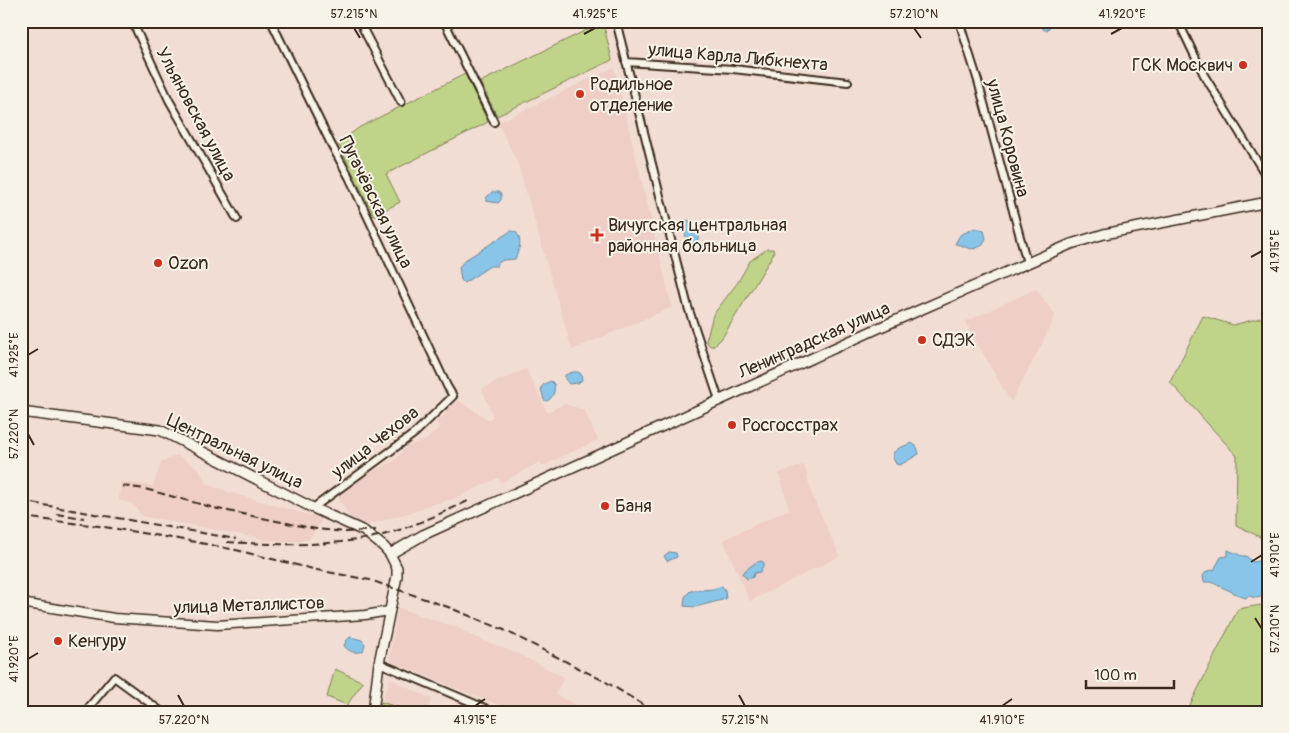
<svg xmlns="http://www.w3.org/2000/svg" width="1289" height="733" font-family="Pangolin,sans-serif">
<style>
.built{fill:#eecec6}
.green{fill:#c0d489;stroke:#7e7f54}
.water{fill:#89c5e9;stroke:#6a8798}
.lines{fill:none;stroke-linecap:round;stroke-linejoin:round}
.minor-casing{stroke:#3b2a1e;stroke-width:10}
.tertiary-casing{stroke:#3b2a1e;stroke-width:11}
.secondary-casing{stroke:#3b2a1e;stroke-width:12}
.minor{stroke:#f7f3e8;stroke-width:6}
.tertiary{stroke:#f7f3e8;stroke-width:8}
.secondary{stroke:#f7f3e8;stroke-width:9}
.rail{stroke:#3b2a1e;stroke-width:2;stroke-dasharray:8 4;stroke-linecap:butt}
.ticks{fill:none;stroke:#3b2a1e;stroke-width:2}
.poi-dot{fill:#c8321e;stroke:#f7f3e8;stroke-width:2}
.labels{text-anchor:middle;stroke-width:4;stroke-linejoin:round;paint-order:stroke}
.street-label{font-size:18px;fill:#3b2a1e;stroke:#f7f3e8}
.poi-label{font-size:18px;fill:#3b2a1e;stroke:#f7f3e8;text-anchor:start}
.neatline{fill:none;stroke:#3b2a1e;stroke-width:2}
.ticks-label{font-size:12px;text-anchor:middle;fill:#3b2a1e}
</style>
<rect width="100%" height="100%" fill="#f2ddd4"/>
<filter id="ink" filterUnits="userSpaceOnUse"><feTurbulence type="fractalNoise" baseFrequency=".02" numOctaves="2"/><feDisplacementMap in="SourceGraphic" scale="10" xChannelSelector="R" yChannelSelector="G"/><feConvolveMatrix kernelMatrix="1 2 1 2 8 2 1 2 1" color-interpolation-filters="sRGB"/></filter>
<g filter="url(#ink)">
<path class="built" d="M614 67 672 307 572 350 518 164 498 123Z
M1036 289 1055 315 1041 346 1011 402 965 322Z
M526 369 547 412 564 404 584 410 598 440 542 466 540 462 501 483 498 478 453 499 423 507V509L365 525 350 518 337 495 355 480 394 461 407 446 426 440 440 427 436 422 445 415 449 405 459 401 489 420 493 416 482 389 491 384Z
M177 455 199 469 206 483 228 492 323 519 309 539 299 542 268 540 142 516 133 504 119 500 121 482 153 486 161 463Z
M804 465 813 498 840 556 750 601 723 540 789 509 779 473Z
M398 608 458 628 470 635 518 654 564 677 555 694 588 712H499L501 706 389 661Z
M390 679 432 699 426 712H409L382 702Z"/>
<path class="green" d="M603 22 612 60 497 116 480 82Z
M465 74 488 122 386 174 400 202 374 216 338 143 360 127Z
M767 249H773L774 253 722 338 714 346H710L706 341 713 315 738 282 750 261Z
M1203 316 1233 325 1268 316V541L1236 525 1237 456 1170 382Z
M1268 602V712H1192L1188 709 1238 609 1267 604Z
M335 669 363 682 347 705 327 697Z
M381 702 409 711V712H381Z"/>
<path class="water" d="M1037 21H1055L1047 30H1044Z
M492 192H498L501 194V200L498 203 486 201V198Z
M685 220 690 221 699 236 698 239 695 243H691L686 237 682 225Z
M975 228 984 231 986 238 983 245C968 253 969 246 955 244L960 235Z
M511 231 516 232C523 242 519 249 515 259L503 260 498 263 497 266H490L464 283 461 280 459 267 465 260Z
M573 372H578L581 374 582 380 578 383 569 384 565 379V375Z
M551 381 554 384C555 391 554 397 547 401L544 400 541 388 544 384Z
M912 443 917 447 919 454 900 465 896 464 893 458V453L899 448Z
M1228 550 1242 556H1246L1253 562 1264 560 1268 562V584L1263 596 1257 598 1249 596 1245 598 1211 582H1204L1203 576 1207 571 1214 570 1221 557 1228 556Z
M669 552 676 553 677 557 667 561 664 556Z
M761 561 764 563 760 572 754 573 753 577 747 579 742 573 755 563Z
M722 586 725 590 726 599 695 607 684 606 685 597 690 591 713 589Z
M350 637 362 640 365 644 363 651C355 654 350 652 344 646L346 641Z"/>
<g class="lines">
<defs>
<path id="minor" d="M132 21 169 100 237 219
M271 21 331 144 349 177 447 386 453 396 415 433 313 508
M359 21 401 102
M444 21 494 122
M616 21 688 307 719 400
M959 21 978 81 1027 263
M1178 21 1204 75 1268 179
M626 62 733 69 848 82
M379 663 485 708 488 712
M85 712 114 677 162 712"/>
<path id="tertiary" d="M21 603 114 618 217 625 365 615 389 611"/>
<path id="secondary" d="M21 412 160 430 313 508 364 531 384 547 390 554 397 568V576L379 663 373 712
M390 554 423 535 883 326 1071 244 1104 234 1268 202"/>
</defs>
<use href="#minor" class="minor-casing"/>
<use href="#tertiary" class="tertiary-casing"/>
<use href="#secondary" class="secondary-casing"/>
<use href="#minor" class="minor"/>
<use href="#tertiary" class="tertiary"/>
<use href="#secondary" class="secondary"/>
<path class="rail" d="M122 486 145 489 218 509 316 529 346 532 376 530
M21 501 236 539
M57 514 84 518
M21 517 99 526 190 541 236 550 317 570 370 580 448 607 504 630 606 682 655 712
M227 542C279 545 332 547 383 535 412 527 440 514 468 501"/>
</g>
</g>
<path class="ticks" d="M354 28 360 38M914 28 921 38M584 34 595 28M1111 34 1122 28M1251 257 1262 251M28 355 38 349M28 434 34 445M1251 562 1262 555M1255 618 1262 629M28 659 38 653M178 695 184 706M739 695 745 706M475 706 485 699M1002 706 1012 699"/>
<g class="poi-dot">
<circle cx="1243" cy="65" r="5"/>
<circle cx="580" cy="94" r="5"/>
<path d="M594.5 227.5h5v5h5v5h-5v5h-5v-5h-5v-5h5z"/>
<circle cx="158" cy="263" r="5"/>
<circle cx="922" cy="340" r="5"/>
<circle cx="732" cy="425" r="5"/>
<circle cx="605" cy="506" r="5"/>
<circle cx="58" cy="641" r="5"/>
</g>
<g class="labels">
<g class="street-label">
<text transform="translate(738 57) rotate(5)" y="6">улица Карла Либкнехта</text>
<text transform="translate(196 114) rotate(62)" y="6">Ульяновская улица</text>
<text transform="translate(1008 138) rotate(75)" y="6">улица Коровина</text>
<text transform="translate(376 202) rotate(64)" y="6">Пугачёвская улица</text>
<text transform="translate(814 340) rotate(-24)" y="6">Ленинградская улица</text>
<text transform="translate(375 442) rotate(-38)" y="6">улица Чехова</text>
<text transform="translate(235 451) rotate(26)" y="6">Центральная улица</text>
<text transform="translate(249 605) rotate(-2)" y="6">улица Металлистов</text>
</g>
<g class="poi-label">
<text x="1233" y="71" text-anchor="end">ГСК Москвич</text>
<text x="590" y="90">Родильное<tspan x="590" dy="21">отделение</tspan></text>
<text x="608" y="231">Вичугская центральная<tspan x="608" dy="21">районная больница</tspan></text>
<text x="168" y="269">Ozon</text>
<text x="932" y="346">СДЭК</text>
<text x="742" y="431">Росгосстрах</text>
<text x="615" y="512">Баня</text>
<text x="68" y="647">Кенгуру</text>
</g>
</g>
<rect width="1289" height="733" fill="none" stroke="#f7f3e8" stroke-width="55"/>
<path d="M1086 680v8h88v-8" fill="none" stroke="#3b2a1e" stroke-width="2.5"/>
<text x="1094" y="680" font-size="15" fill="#3b2a1e" stroke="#f7f3e8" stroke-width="4" paint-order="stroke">100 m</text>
<rect x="28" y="28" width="1234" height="678" class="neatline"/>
<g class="ticks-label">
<text x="354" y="18">57.215°N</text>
<text x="595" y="18">41.925°E</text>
<text x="914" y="18">57.210°N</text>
<text x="1122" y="18">41.920°E</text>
<text transform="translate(1275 251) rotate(-90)" y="4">41.915°E</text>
<text transform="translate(14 355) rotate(-90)" y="4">41.925°E</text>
<text transform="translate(14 434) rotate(-90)" y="4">57.220°N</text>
<text transform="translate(1275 555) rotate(-90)" y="4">41.910°E</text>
<text transform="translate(1275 629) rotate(-90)" y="4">57.210°N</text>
<text transform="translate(14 659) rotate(-90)" y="4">41.920°E</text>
<text x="184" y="724">57.220°N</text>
<text x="475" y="724">41.915°E</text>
<text x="745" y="724">57.215°N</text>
<text x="1002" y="724">41.910°E</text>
</g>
</svg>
